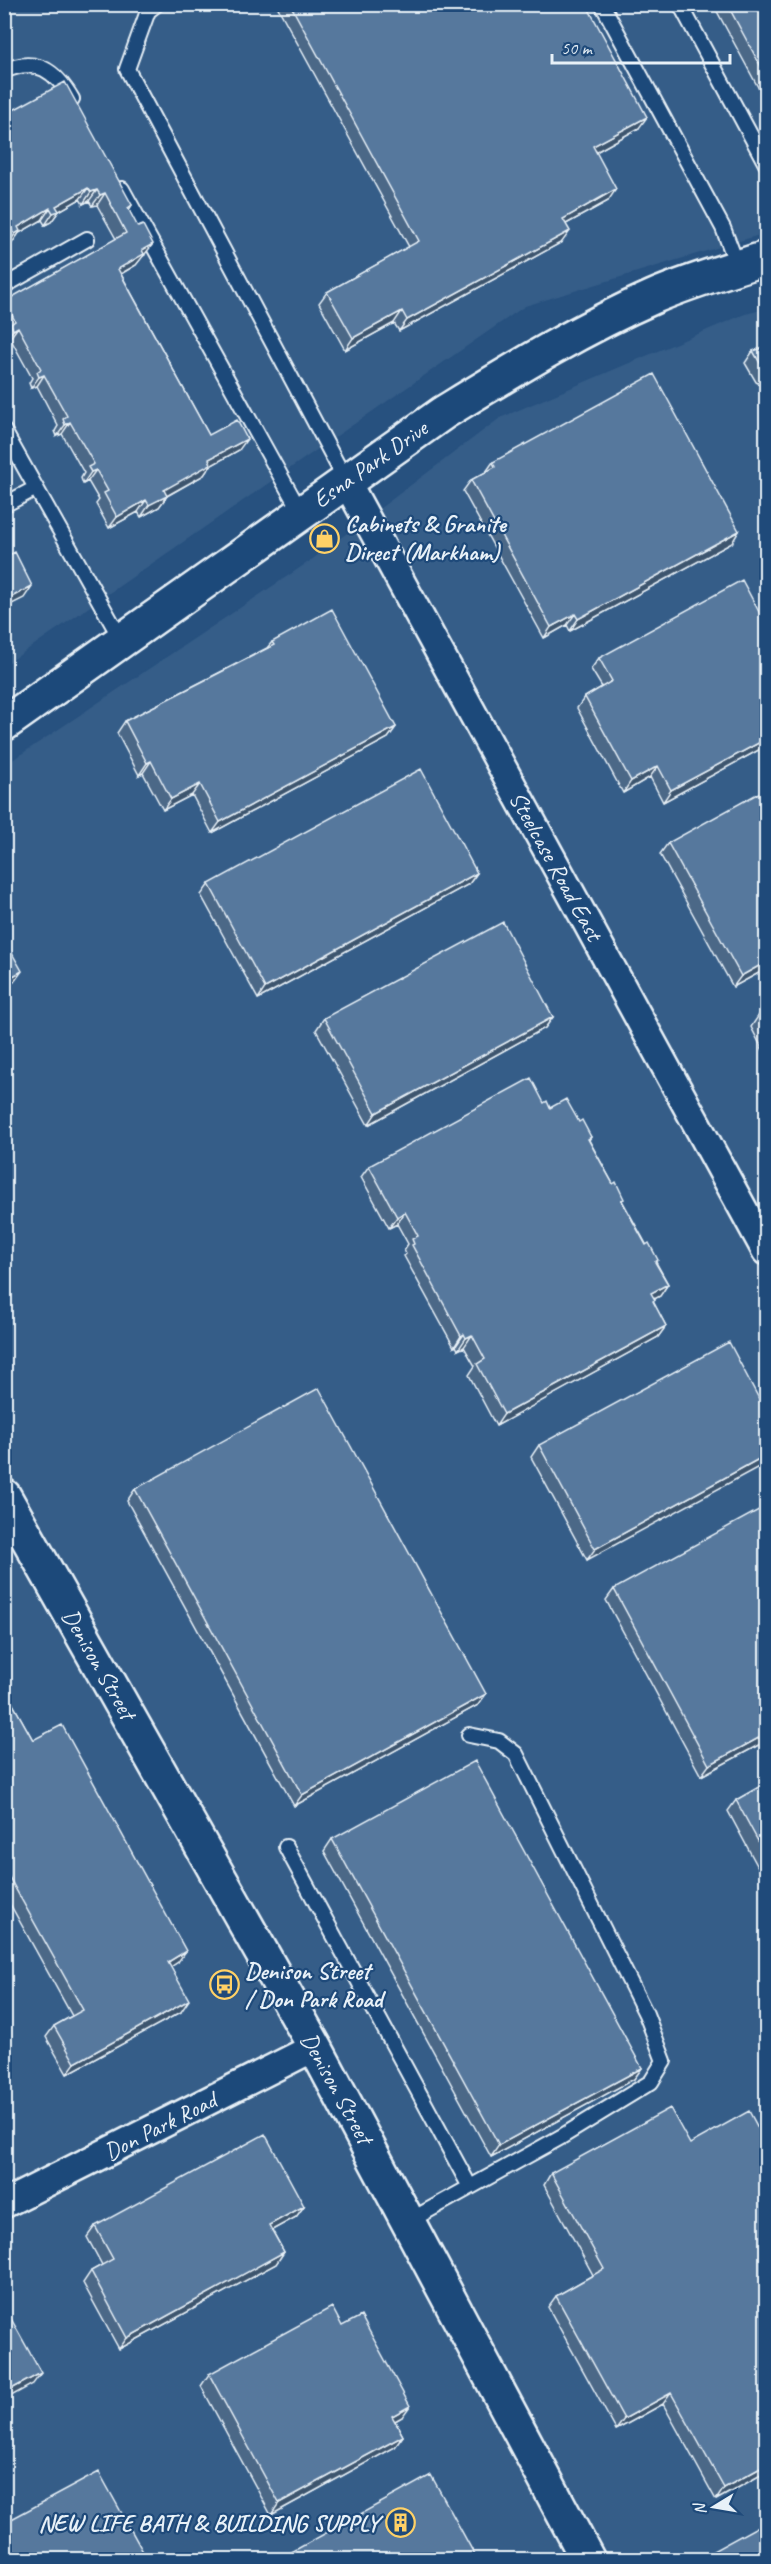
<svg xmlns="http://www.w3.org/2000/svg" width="771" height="2564" font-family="Caveat,sans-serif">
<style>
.built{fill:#355d88}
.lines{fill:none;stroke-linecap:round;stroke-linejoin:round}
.lane-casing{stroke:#e8f1f8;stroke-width:18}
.street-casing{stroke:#e8f1f8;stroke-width:32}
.secondary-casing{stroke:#e8f1f8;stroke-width:38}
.lane{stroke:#1f4a7a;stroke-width:14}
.street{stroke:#1f4a7a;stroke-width:27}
.secondary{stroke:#1f4a7a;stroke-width:33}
.wall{fill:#4b6787;stroke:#e8f1f8;stroke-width:1.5}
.shaded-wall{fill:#3d546e;stroke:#e8f1f8;stroke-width:1.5}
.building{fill:#57789d;stroke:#e8f1f8;stroke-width:1.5}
.labels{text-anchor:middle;stroke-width:4.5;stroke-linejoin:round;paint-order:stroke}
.street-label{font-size:24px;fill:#e8f1f8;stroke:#1f4a7a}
.poi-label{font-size:24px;font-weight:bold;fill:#e8f1f8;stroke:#1f4a7a;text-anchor:start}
</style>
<rect width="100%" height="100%" fill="#27517f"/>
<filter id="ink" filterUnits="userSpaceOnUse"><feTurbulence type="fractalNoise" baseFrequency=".0167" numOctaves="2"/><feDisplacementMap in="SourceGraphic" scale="12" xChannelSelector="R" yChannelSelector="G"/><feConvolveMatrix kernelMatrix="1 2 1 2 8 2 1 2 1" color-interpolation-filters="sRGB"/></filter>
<g filter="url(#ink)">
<path class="built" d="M5 5H766V233L525 306 5 665Z
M766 309V2559L5 2560V765L310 561 500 418 745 314Z"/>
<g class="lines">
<defs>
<path id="lane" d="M157 4 148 11 127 69 346 481
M602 4 723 228 738 267
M680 4 766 164
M4 71C36 56 56 71 72 99
M122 189 301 513
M4 286 87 239
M4 431 122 641
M4 505 36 488
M286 1847 470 2187
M409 2221 561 2137 651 2082 664 2061 646 2014 516 1754 499 1741 469 1735"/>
<path id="street" d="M346 481 766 1251
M4 2204 315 2047"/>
<path id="secondary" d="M4 724 443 413C512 371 580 329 653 297 690 281 729 270 766 258
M4 1496 315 2047 588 2560"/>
</defs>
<use href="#lane" class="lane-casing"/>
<use href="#street" class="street-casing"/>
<use href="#secondary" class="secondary-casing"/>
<use href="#lane" class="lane"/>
<use href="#street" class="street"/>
<use href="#secondary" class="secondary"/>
</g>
<path class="wall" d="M276 4H586L639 128 596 152 608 201 566 224 562 242 399 331 394 323 345 350 319 303 327 292 409 247Z
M713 4H766V102Z
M4 115 132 205 129 210 145 255 142 257 136 265 121 274 209 435 239 450 210 466 204 475 167 496 159 507 141 517 138 512 109 528 96 504 99 500 88 481 83 484 81 478 84 473 62 434 57 436 55 431 58 426 37 386 31 388 29 383 32 378 10 338 5 341 4 333 6 331 4 327V302L116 239 97 205 92 206 89 201 83 204 80 199 59 211 51 222 45 225 42 220 19 233 12 243 7 246 4 241Z
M766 347V388L756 382 745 363 753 351Z
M493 462 732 543 570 631 567 625 544 638 463 491 471 480 486 472Z
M766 625V746L663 802 650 777 623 793 577 708 585 697 602 687 591 669 599 658Z
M272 642 396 727 388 738 212 833 192 795 163 810 143 773 139 775 117 733 125 721 267 648Z
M668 843 766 969 733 987 660 854Z
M477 873 469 884 258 999 201 895 209 884Z
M766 1011V1056L751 1027 759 1015Z
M553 1017 545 1028 368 1125 316 1030 324 1018Z
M544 1103 550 1108 579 1122 591 1137 589 1140 668 1284 660 1296 654 1299 655 1300 653 1302 666 1326 658 1337 496 1426 469 1375 475 1366 464 1347 458 1350 456 1346 454 1347 404 1256 406 1254 404 1250 408 1244 397 1224 389 1228 361 1177 369 1166Z
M766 1412 587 1560 531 1457 539 1445Z
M135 1489 486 1694 478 1705 294 1806 127 1501Z
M614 1589 766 1741 701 1776 606 1600Z
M4 1688 33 1740 178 1962 170 1967 181 2012 67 2074 46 2037 54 2026 72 2016 4 1893Z
M766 1783V1882L728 1811 736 1800Z
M332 1839 642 2068 634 2079 491 2157 324 1851Z
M766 2143V2472L716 2500 663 2404 616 2430 548 2307 556 2296 593 2275 544 2185 551 2173 690 2144Z
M304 2206 296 2217 272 2230 284 2252 276 2264 119 2349 83 2283 91 2271 102 2265 87 2237 95 2226Z
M342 2326 402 2417 395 2421 403 2436 395 2447 271 2515 201 2386 209 2374Z"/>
<path class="shaded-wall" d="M647 117 639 128 585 158 593 146Z
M88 188 80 199 59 211 51 222 45 225 53 213 56 206Z
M616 189 608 201 555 230 563 219Z
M97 190 89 201 83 204 91 192Z
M105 193 97 205 92 206 100 195Z
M50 208 42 220 19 233 12 243 7 246 15 234 18 227Z
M12 230 4 241V234Z
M570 231 562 242 399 331 407 320Z
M153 244 136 265 110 280 118 269 142 250Z
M402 311 394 323 345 350 353 338Z
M18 327 10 338 5 341 13 330Z
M44 375 37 386 31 388 39 377Z
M70 422 62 434 57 436 65 425Z
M247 439 239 450 210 466 204 475 161 499 167 496 159 507 141 517 149 505 164 490 209 459Z
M96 470 88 481 83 484 91 472Z
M146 500 138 512 109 528 117 517Z
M739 531 732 543 570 631 578 619Z
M32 586 24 598 4 608V601Z
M575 614 567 625 544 638 551 627Z
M396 727 388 738 212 833 220 822Z
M766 739V746L663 802 671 790Z
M151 761 143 773 139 775 147 763Z
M658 766 650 777 623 793 631 781Z
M200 784 192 795 163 810 171 799Z
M477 873 469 884 258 999 265 988Z
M766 962V969L733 987 741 976Z
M22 971 14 982 4 988V981Z
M553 1017 545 1028 368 1125 376 1113Z
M405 1212 397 1224 389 1228 397 1217Z
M668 1284 660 1296 643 1305 651 1293Z
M666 1326 658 1337 496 1426 504 1414Z
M464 1334 456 1346 454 1347 461 1336Z
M472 1335 464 1347 458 1350 466 1338Z
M766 1455V1463L587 1560 595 1549Z
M486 1694 478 1705 294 1806 302 1795Z
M766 1734V1741L701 1776 709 1765Z
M186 1951 178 1962 160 1974 168 1962Z
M189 2000 181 2012 67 2074 75 2063Z
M642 2068 634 2079 491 2157 499 2145Z
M304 2206 296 2217 261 2236 269 2225Z
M284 2252 276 2264 119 2349 127 2338Z
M41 2373 33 2384 4 2400V2393Z
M671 2393 663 2404 616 2430 624 2419Z
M410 2406 402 2417 384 2427 392 2416Z
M403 2436 395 2447 271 2515 279 2503Z
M766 2465V2472L716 2500 724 2488Z"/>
<path class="building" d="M290 4H586L647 117 593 146 616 189 563 219 570 231 407 320 402 311 353 338 327 292 419 241Z
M727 4H766V76Z
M65 82 132 205 128 208 138 227 143 225 153 244 142 250 144 254 118 269 209 435 237 420 247 439 209 459 211 464 164 490 167 496 149 505 146 500 117 517 104 493 108 491 96 470 91 472 88 467 94 464 70 422 65 425 63 419 67 416 44 375 39 377 37 372 41 369 18 327 13 330 11 324 15 321 5 301 126 233 105 193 100 195 97 190 91 192 88 188 56 206 59 211 53 213 50 208 18 227 20 231 15 234 12 230 4 234V115Z
M766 347V372L764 370 753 351Z
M654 374 739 531 578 619 575 614 551 627 471 480 495 467 493 462Z
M4 547 9 555 15 552 32 586 4 601Z
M742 580 766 625V739L671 790 658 766 631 781 585 697 612 681 599 658Z
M332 609 396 727 220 822 200 784 171 799 151 761 147 763 125 721 274 645 272 642Z
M421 769 477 873 265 988 209 884Z
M766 789V962L741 976 668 843Z
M503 922 553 1017 376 1113 324 1018Z
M4 939 22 971 4 981Z
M766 1011V1030L759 1015Z
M531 1078 544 1103 547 1101 550 1108 566 1099 579 1122 582 1120 591 1137 588 1139 613 1184 616 1182 624 1199 621 1200 646 1245 649 1243 658 1260 655 1262 668 1284 651 1293 655 1300 653 1301 666 1326 504 1414 477 1364 485 1359 472 1335 466 1338 464 1334 461 1336 412 1245 414 1244 412 1239 418 1236 405 1212 397 1217 369 1166Z
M729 1342 766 1412V1455L595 1549 539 1445Z
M319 1388 486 1694 302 1795 135 1489Z
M766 1506V1734L709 1765 614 1589Z
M4 1688 33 1740 62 1725 186 1951 168 1962 189 2000 75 2063 54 2026 83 2010 4 1868Z
M475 1761 642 2068 499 2145 332 1839Z
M766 1783V1856L736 1800Z
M670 2108 690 2144 749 2111 766 2143V2465L724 2488 671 2393 624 2419 556 2296 604 2269 551 2173Z
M265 2134 304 2206 269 2225 284 2252 127 2338 91 2271 113 2259 95 2226Z
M4 2306 41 2373 4 2393Z
M332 2307 342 2326 361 2316 410 2406 392 2416 403 2436 279 2503 209 2374Z
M99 2472 147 2559H4V2523Z
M431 2475 477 2559H279Z
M766 2522V2559H703L702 2557Z"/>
</g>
<defs>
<symbol id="shop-ring" viewBox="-11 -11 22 22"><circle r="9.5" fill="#1f4a7a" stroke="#ffd166" stroke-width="1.5"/><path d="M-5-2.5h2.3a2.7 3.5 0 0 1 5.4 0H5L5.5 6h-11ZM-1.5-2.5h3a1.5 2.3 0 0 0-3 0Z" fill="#ffd166"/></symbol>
<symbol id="bus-ring" viewBox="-11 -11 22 22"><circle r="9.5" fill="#1f4a7a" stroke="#ffd166" stroke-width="1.5"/><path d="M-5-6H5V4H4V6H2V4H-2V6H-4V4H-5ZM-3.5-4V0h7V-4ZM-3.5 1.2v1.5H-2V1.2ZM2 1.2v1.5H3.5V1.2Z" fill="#ffd166"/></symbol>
<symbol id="building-ring" viewBox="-11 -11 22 22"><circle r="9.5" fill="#1f4a7a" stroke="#ffd166" stroke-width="1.5"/><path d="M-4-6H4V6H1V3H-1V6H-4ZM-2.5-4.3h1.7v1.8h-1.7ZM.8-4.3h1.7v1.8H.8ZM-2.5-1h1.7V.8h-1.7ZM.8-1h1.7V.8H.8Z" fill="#ffd166"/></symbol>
</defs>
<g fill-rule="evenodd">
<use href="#shop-ring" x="308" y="522" width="33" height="33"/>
<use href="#bus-ring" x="208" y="1968" width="33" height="33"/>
<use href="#building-ring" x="384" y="2506" width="33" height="33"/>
</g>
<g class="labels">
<g class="street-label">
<text transform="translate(370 464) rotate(-35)" y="8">Esna Park Drive</text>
<text transform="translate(556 866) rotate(61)" y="8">Steelcase Road East</text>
<text transform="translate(99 1664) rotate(60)" y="8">Denison Street</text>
<text transform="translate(337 2088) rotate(61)" y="8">Denison Street</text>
<text transform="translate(160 2126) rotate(-27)" y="8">Don Park Road</text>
</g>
<g class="poi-label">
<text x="345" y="532">Cabinets &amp; Granite<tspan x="345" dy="28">Direct (Markham)</tspan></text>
<text x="245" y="1979">Denison Street<tspan x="245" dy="28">/ Don Park Road</tspan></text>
<text x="379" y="2531" text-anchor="end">NEW LIFE BATH &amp; BUILDING SUPPLY</text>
</g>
</g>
<rect width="771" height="2564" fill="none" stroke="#1f4a7a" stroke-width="24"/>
<rect x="12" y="12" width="747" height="2540" fill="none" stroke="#e8f1f8" stroke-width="2" filter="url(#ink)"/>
<g transform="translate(714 2507) rotate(259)" stroke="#1f4a7a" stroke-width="4.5" paint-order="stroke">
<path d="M0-4.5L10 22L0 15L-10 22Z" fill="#e8f1f8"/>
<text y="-9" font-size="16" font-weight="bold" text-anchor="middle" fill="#e8f1f8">N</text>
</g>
<path d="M552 54v9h178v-9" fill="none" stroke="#e8f1f8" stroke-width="3"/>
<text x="561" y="54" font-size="18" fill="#e8f1f8" stroke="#1f4a7a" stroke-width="4.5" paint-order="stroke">50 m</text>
</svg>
